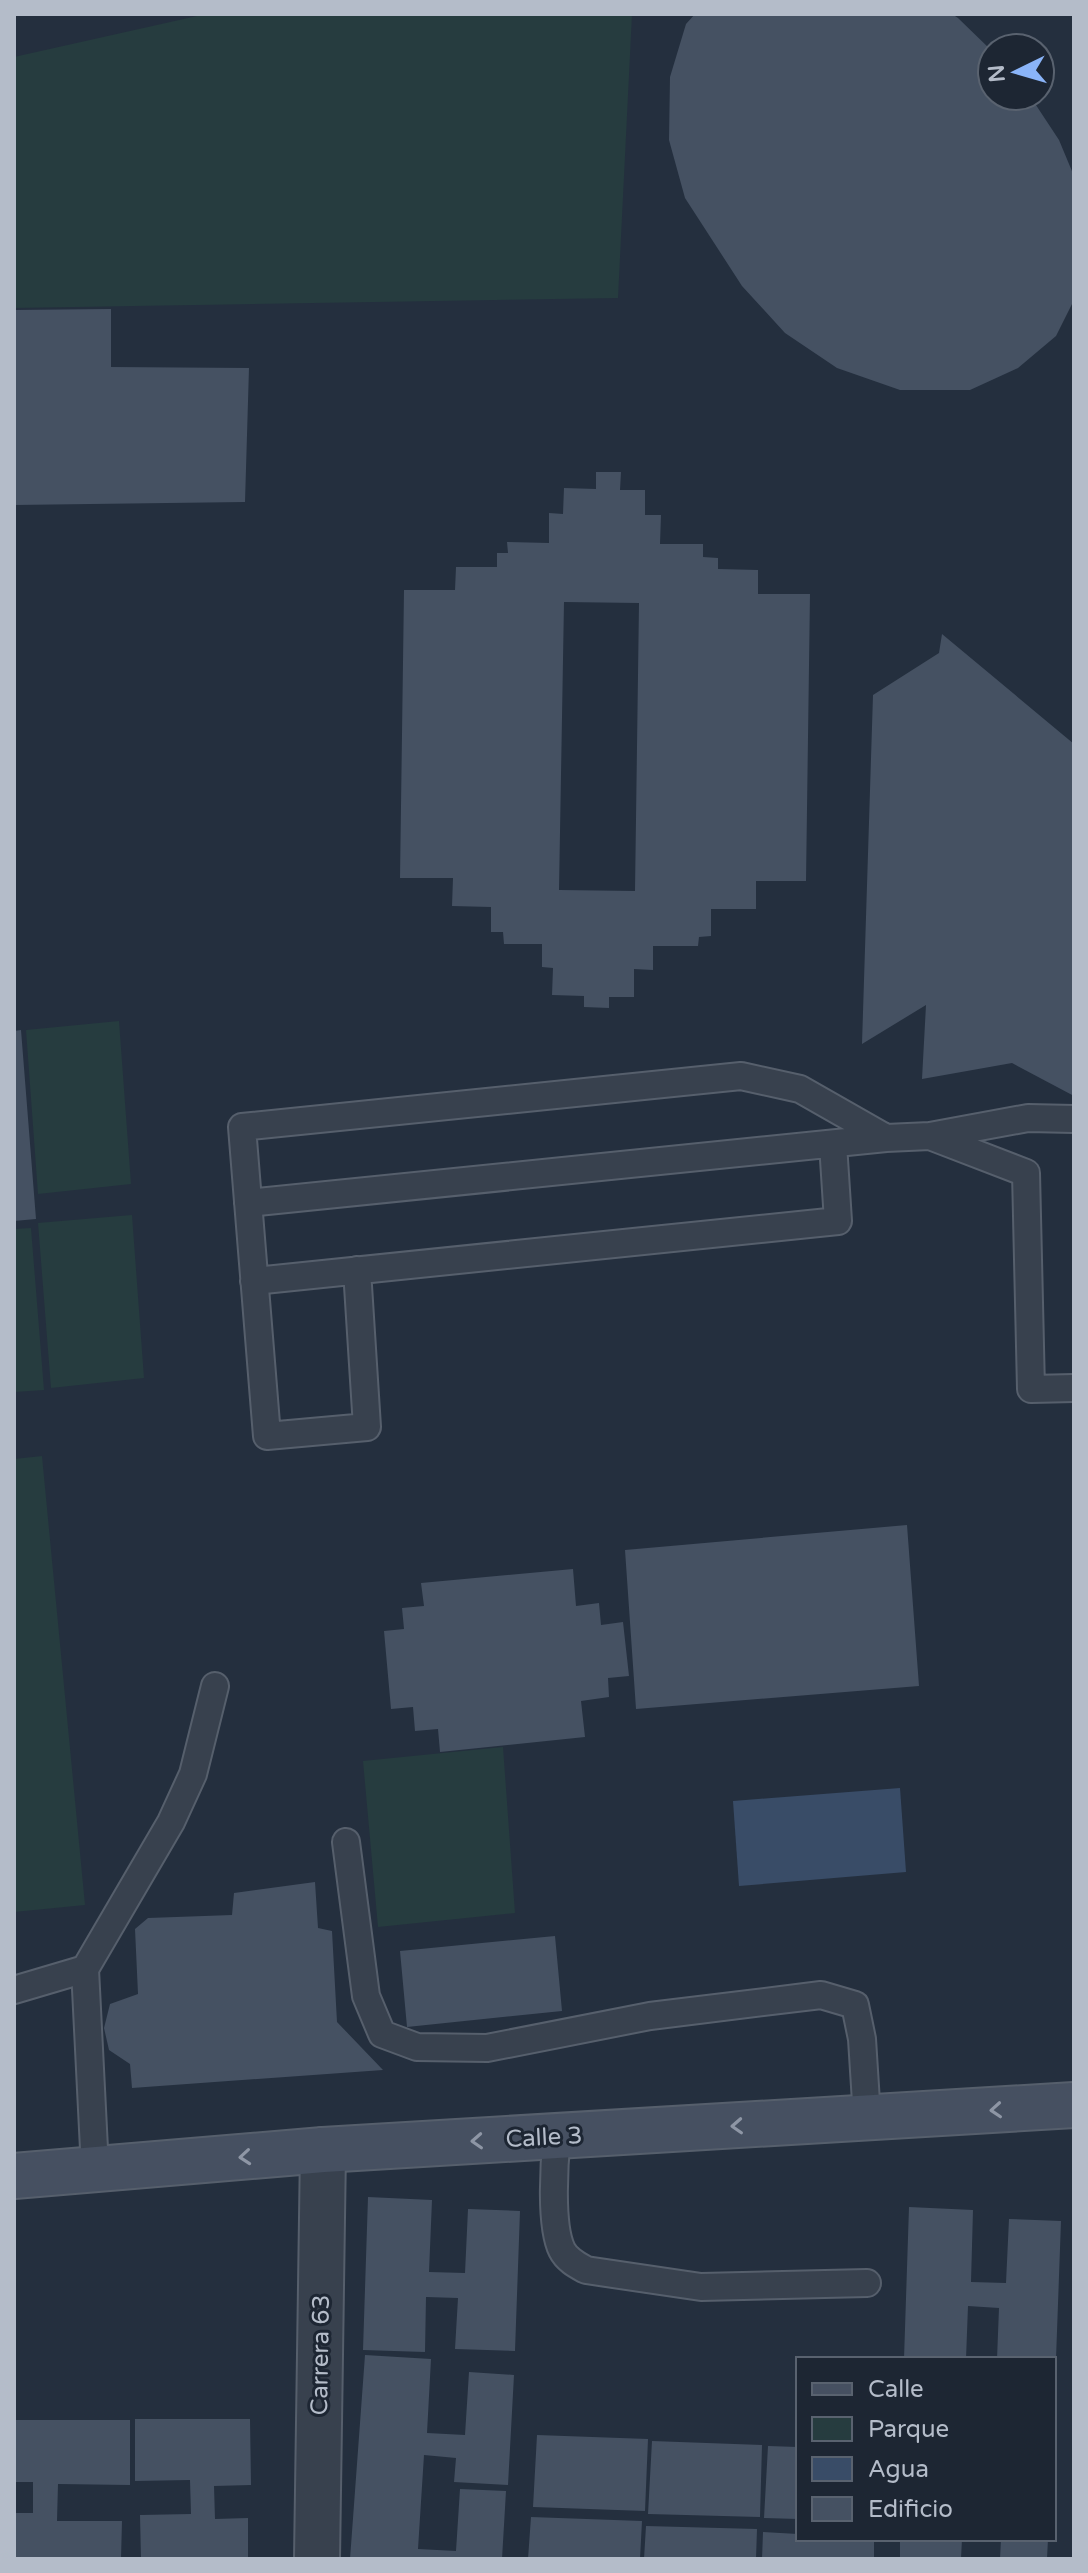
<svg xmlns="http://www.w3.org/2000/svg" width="1088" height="2573" font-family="'Varela Round',sans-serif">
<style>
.green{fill:#263c3f}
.water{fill:#394c67}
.building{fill:#455162;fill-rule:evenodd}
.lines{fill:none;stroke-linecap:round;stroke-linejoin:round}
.lane-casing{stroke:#565f6c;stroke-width:30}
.street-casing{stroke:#565f6c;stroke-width:48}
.secondary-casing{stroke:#565f6c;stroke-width:48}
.lane{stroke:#38414e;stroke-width:26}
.street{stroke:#38414e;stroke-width:44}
.secondary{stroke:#465061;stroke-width:44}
.oneway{stroke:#8e96a5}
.labels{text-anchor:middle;stroke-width:6;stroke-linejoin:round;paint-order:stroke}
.street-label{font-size:24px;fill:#b4bcc9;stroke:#1d2633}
</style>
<rect width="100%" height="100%" fill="#242f3e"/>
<path class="green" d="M206 14H632L618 298 14 308V57Z
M119 1021 131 1184 38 1194 26 1030Z
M132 1215 144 1378 51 1388 38 1223Z
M31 1228 44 1390 14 1392V1229Z
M42 1456 85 1905 14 1912V1459Z
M503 1747 515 1913 378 1927 363 1761Z"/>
<path class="water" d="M900 1788 906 1872 739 1886 733 1801Z"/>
<path class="building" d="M695 14H952L958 18 992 51V96H1030L1059 140 1074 176V300L1056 336 1018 368 970 390H900L837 368 785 333 742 286 685 198 669 140 670 77 686 24Z
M111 309V367L249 368 245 502 14 505V310Z
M596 472H621L620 490H645V515H661L660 544H703V557L718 558V569L758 570V594H810L806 881H756V909H711V936L699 937 698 946H653V970L634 969V997H609V1008L584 1007V996L552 995 553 968 542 967V944H504L503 932H491V907L452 906 453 878H400L404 590H455L456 567H497V553H508L507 542 549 543V513L563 514 564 488 596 489ZM564 602 639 603 635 891 559 890Z
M942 634 1074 744V1096L1012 1063 922 1079 926 1005 862 1044 873 695 939 653Z
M21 1030 36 1219 14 1221V1031Z
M907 1525 919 1686 636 1709 625 1550Z
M573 1569 576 1606 599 1603 601 1625 623 1622 629 1676 608 1678 609 1697 581 1701 585 1737 440 1752 438 1729 415 1731 413 1707 391 1709 384 1631 404 1629 402 1608 424 1606 421 1583Z
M315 1882 318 1928 332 1931 337 2022 383 2070 132 2088 130 2064 109 2050 104 2028 110 2004 138 1994 135 1929 148 1918 232 1915 234 1893Z
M555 1936 562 2011 407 2027 400 1951Z
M368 2197 432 2200 429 2272 465 2273 468 2209 520 2211 515 2351 455 2349 458 2298 426 2297 425 2352 363 2350Z
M909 2207 973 2210 971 2282 1006 2283 1009 2219 1061 2221 1056 2359H997L999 2308 968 2306 966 2359H904Z
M365 2355 431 2359 427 2433 465 2435 469 2372 514 2375 508 2485 454 2482 456 2458 424 2455 418 2549 456 2551 460 2489 506 2491 502 2559H350Z
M135 2419H250L251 2485 214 2486 215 2519 248 2518V2559H141L140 2515 191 2514 190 2480 135 2481Z
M14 2420H130V2485L58 2484 57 2521H122L121 2559H14V2513H33V2482H14Z
M537 2435 648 2439 645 2511 533 2507Z
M652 2441 762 2445 760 2517 648 2514Z
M768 2446 798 2447V2519L764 2518Z
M531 2517 642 2521 640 2559H528Z
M646 2526 757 2529 756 2559H644Z
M763 2532 798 2534V2539H874V2559H762Z
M900 2539H962L961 2559H900Z
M1001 2539H1048L1047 2559H1000Z"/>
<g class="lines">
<defs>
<path id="lane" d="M930 1136 1026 1173 1031 1389 1074 1388
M248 1203 886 1138
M357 1270 367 1427 267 1436 242 1127 741 1076 800 1089 886 1138 930 1136 1028 1118 1074 1119
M254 1281 838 1221 833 1144
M346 1842 366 1996 382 2034 417 2047 487 2048 650 2016 821 1995 855 2005 862 2039 867 2118
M85 1969 95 2169
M14 1990 85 1969 171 1822 193 1774 215 1686
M557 2136C554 2163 550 2226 562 2250 567 2260 577 2265 586 2270L701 2287 867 2283"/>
<path id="street" d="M317 2559 323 2150"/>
<path id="secondary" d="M14 2176 323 2150 1074 2105"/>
</defs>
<use href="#lane" class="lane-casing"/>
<use href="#street" class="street-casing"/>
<use href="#secondary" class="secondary-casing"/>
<use href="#lane" class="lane"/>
<use href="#street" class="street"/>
<use href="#secondary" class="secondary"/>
</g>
<defs><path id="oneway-chevron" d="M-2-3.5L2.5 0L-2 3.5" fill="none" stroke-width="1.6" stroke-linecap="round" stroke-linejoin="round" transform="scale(2)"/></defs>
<g class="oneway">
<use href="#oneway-chevron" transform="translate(996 2110) rotate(176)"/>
<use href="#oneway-chevron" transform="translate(737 2126) rotate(177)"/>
<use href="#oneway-chevron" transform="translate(477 2141) rotate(177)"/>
<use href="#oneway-chevron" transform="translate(245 2157) rotate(175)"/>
</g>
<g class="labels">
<g class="street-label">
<text transform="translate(544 2137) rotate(-3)" y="8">Calle 3</text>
<text transform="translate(320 2355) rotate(-89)" y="8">Carrera 63</text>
</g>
</g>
<rect width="1088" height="2573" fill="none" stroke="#b4bcc9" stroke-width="32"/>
<rect x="796" y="2357" width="260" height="184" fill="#1d2633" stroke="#59626f" stroke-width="2"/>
<rect x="812" y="2383" width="40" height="12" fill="#465061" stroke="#59626f" stroke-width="2"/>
<text x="868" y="2397" font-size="24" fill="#b4bcc9">Calle</text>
<rect x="812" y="2417" width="40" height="24" fill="#263c3f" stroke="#59626f" stroke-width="2"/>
<text x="868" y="2437" font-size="24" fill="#b4bcc9">Parque</text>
<rect x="812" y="2457" width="40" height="24" fill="#394c67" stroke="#59626f" stroke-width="2"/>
<text x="868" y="2477" font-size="24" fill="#b4bcc9">Agua</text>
<rect x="812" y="2497" width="40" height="24" fill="#455162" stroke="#59626f" stroke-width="2"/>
<text x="868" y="2517" font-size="24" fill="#b4bcc9">Edificio</text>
<g transform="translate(1016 72) rotate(265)"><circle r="38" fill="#1d2633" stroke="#59626f" stroke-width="2"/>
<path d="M0-6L14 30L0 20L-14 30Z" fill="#8ab4f8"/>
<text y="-12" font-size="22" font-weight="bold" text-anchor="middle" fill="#b4bcc9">N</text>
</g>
</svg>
